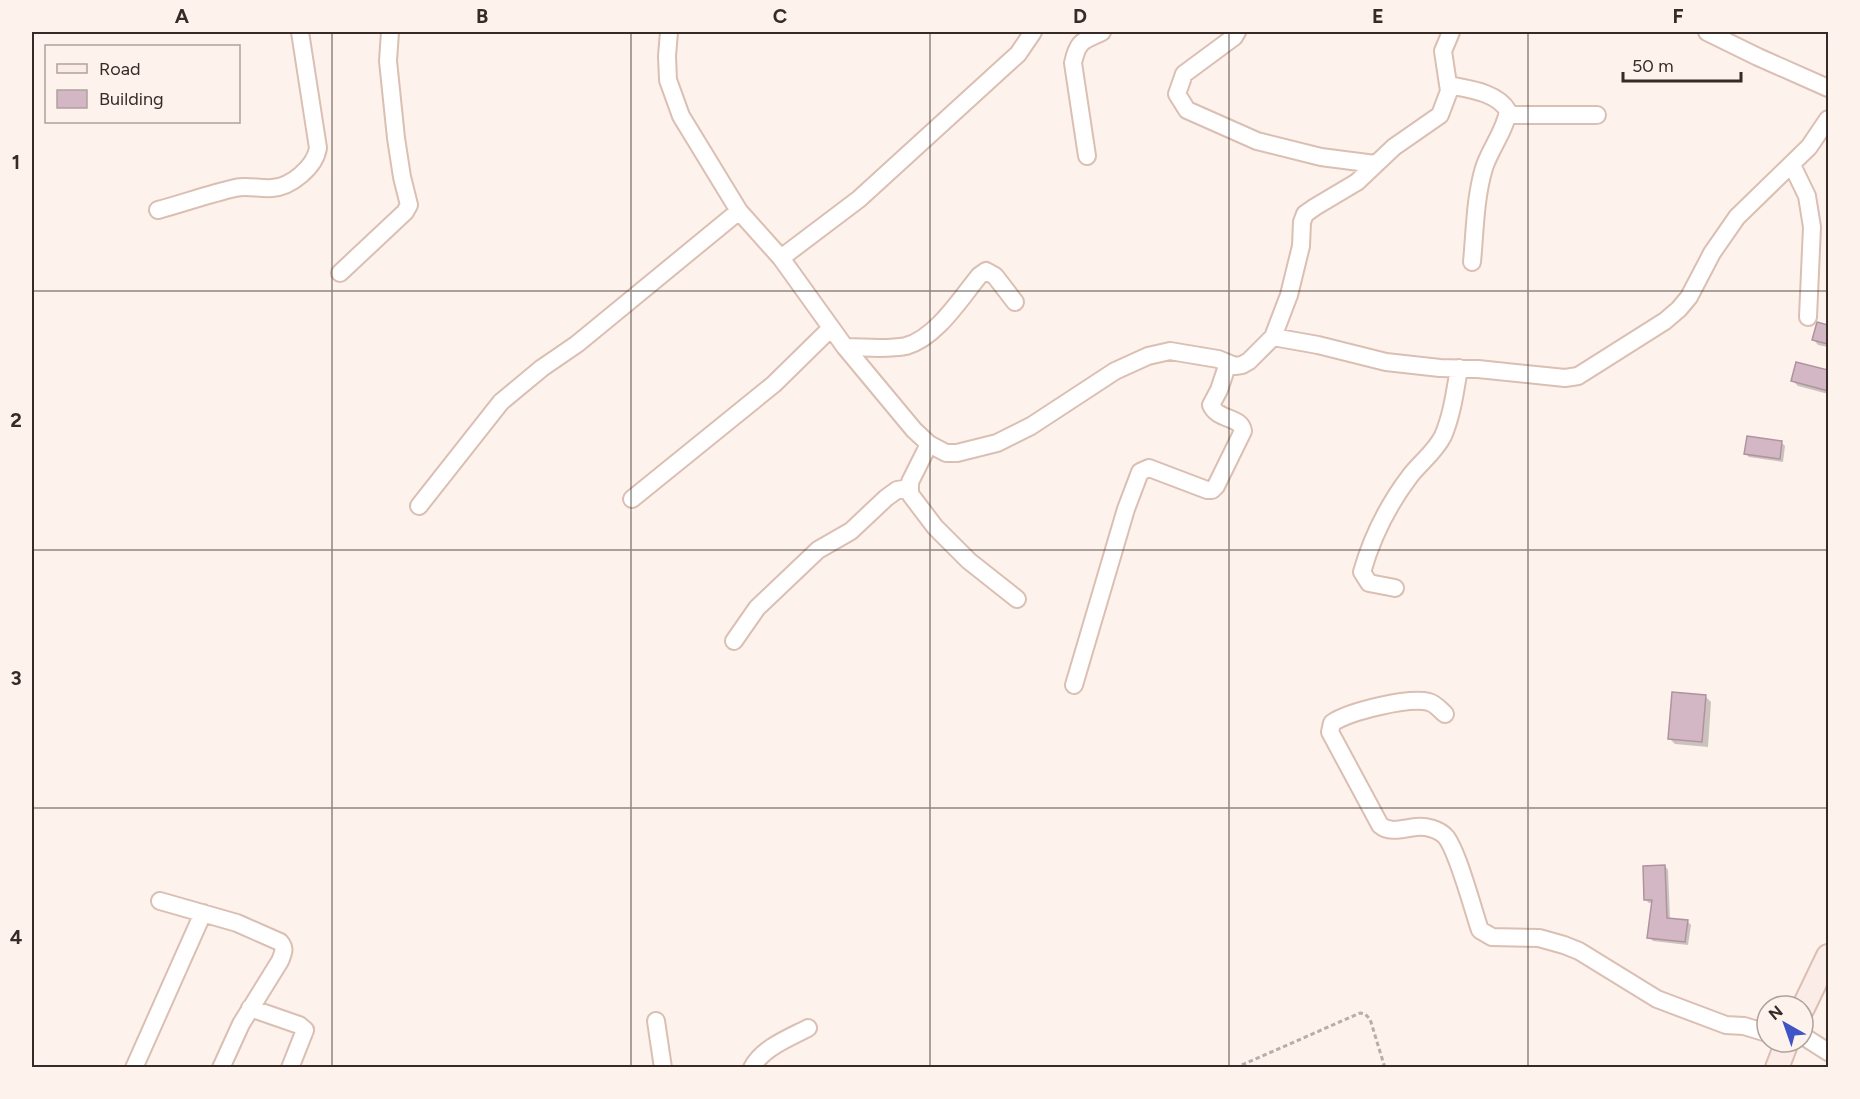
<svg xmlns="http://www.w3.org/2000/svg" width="1860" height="1099" font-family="Figtree,sans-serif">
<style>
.shadow{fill:#0003}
.building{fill:#d3b7c4;stroke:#af94a0;stroke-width:1.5}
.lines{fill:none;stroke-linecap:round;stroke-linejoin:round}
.street-casing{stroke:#dabfb2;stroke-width:20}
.secondary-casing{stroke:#dabfb2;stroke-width:26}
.path{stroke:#b9ada8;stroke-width:3;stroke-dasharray:4.5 3;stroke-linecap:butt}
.street{stroke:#fff;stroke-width:16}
.secondary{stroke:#fcece7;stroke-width:22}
.grid{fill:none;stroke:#362b26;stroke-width:1.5;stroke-opacity:0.55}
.neatline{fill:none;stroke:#362b26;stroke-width:2}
.grid-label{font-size:20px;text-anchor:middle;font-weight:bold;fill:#362b26}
</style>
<rect width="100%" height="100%" fill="#fef2ed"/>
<path class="shadow" d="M1818 324 1828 326V347L1818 345 1814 340Z
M1797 364 1828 372V394L1798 386 1793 381Z
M1781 442 1785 446 1783 462 1749 457 1746 454Z
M1705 696 1711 702 1708 747 1675 744 1670 739Z
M1665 866 1668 870 1670 919 1687 921 1691 925 1688 945 1653 941 1649 937 1653 903H1649L1646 900Z"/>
<path class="building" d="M1817 322 1828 325V344L1812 340Z
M1796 362 1828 370V391L1791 381Z
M1747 436 1782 441 1780 459 1744 454Z
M1672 692 1706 695 1702 742 1668 739Z
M1665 865 1667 918 1688 920 1685 942 1647 938 1652 900H1644L1643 866Z"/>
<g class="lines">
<defs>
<path id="street" d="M669 32 667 56 668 80 681 116 739 211 781 258 845 347 914 430 929 444 946 453H957L997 443 1031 426 1115 371 1148 356 1170 351 1218 359 1235 366 1242 365 1249 361 1273 337 1318 345 1386 362 1440 368 1478 369 1565 378 1578 376 1665 321 1679 309 1689 297 1712 253 1737 217 1809 147 1828 119
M1237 32 1234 37 1184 74 1177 94 1187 110 1257 141 1321 157 1375 164
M1707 32 1758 57 1828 88
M1448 85C1468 89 1497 92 1508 111 1505 131 1490 149 1484 168 1475 198 1475 231 1472 262
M1508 115H1597
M1087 156 1073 63C1078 40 1083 41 1102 32
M1792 165 1807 196 1812 227 1808 317
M158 210C184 203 209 194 235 188 246 185 260 189 272 188 291 187 315 167 318 148L300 32
M781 258 859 199 1018 54 1033 32
M340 273 405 212 409 205 402 177 396 138 388 61 390 32
M1273 337 1289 295 1301 246 1302 222 1305 214 1315 207 1357 182 1394 147 1440 115 1449 91 1443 51 1451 32
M845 347C865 347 886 350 906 346 936 338 961 298 979 276L986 271 995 276 1015 302
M929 444 910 482V494L935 527 969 561 1017 599
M632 499 774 384 831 328
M419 506 501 402 542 368 577 344 739 211
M1395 588 1369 583 1362 572C1372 537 1388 505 1410 476 1420 463 1435 452 1443 436 1452 415 1455 392 1459 368
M734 641 757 608 818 550 851 531 886 498 897 490 909 488
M1074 685 1126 509 1140 472 1149 468 1207 490H1212L1216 486 1243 431C1241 416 1218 421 1211 405L1219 390 1228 363
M1445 714C1440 710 1436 704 1429 702 1409 697 1350 711 1332 723L1330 732 1380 825C1390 834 1404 828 1416 827 1426 826 1439 829 1446 837 1458 852 1473 910 1480 930L1492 937 1539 938 1564 945 1579 951 1657 999 1726 1025 1744 1026 1767 1033
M160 901 237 923 280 942C286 949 283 953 280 961L241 1024 221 1068
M250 1008 299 1025 305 1030 290 1068
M656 1021 663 1068
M1803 1036 1828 1052
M134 1068 203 913
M752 1068C762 1048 789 1038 808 1028"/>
<path id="secondary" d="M1803 1008 1828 956
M1777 1068 1787 1042"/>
</defs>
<use href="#street" class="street-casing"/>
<use href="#secondary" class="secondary-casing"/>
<path class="path" d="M1235 1068 1360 1013 1365 1014 1370 1019 1385 1068"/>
<use href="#street" class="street"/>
<use href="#secondary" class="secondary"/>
</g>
<path class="grid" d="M332 32V1068M631 32V1068M930 32V1068M1229 32V1068M1528 32V1068M32 291H1828M32 550H1828M32 808H1828"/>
<rect width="1860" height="1099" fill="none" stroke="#fef2ed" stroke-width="66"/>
<rect x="45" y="45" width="195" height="78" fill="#fef2ed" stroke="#aea29d" stroke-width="1.5"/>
<rect x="57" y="64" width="30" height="9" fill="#fcece7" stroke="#aea29d" stroke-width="1.5"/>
<text x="99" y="75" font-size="18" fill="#362b26">Road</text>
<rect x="57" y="90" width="30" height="18" fill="#d3b7c4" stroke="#aea29d" stroke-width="1.5"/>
<text x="99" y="105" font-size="18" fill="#362b26">Building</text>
<g transform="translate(1785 1024) rotate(320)"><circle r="28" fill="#fef2ed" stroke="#aea29d" stroke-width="1.5"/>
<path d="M0-4.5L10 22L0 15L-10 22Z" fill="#3f54c7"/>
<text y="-9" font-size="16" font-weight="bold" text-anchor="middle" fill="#362b26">N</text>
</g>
<path d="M1623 72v9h118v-9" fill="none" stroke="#362b26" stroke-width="3"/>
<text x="1632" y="72" font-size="18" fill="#362b26" stroke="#fef2ed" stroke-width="4.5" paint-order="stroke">50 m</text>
<rect x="33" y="33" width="1794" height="1033" class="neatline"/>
<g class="grid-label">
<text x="182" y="23">A</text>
<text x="482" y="23">B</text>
<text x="780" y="23">C</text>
<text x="1080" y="23">D</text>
<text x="1378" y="23">E</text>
<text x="1678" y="23">F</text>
<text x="16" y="169">1</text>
<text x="16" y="427">2</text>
<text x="16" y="685">3</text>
<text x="16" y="944">4</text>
</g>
</svg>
